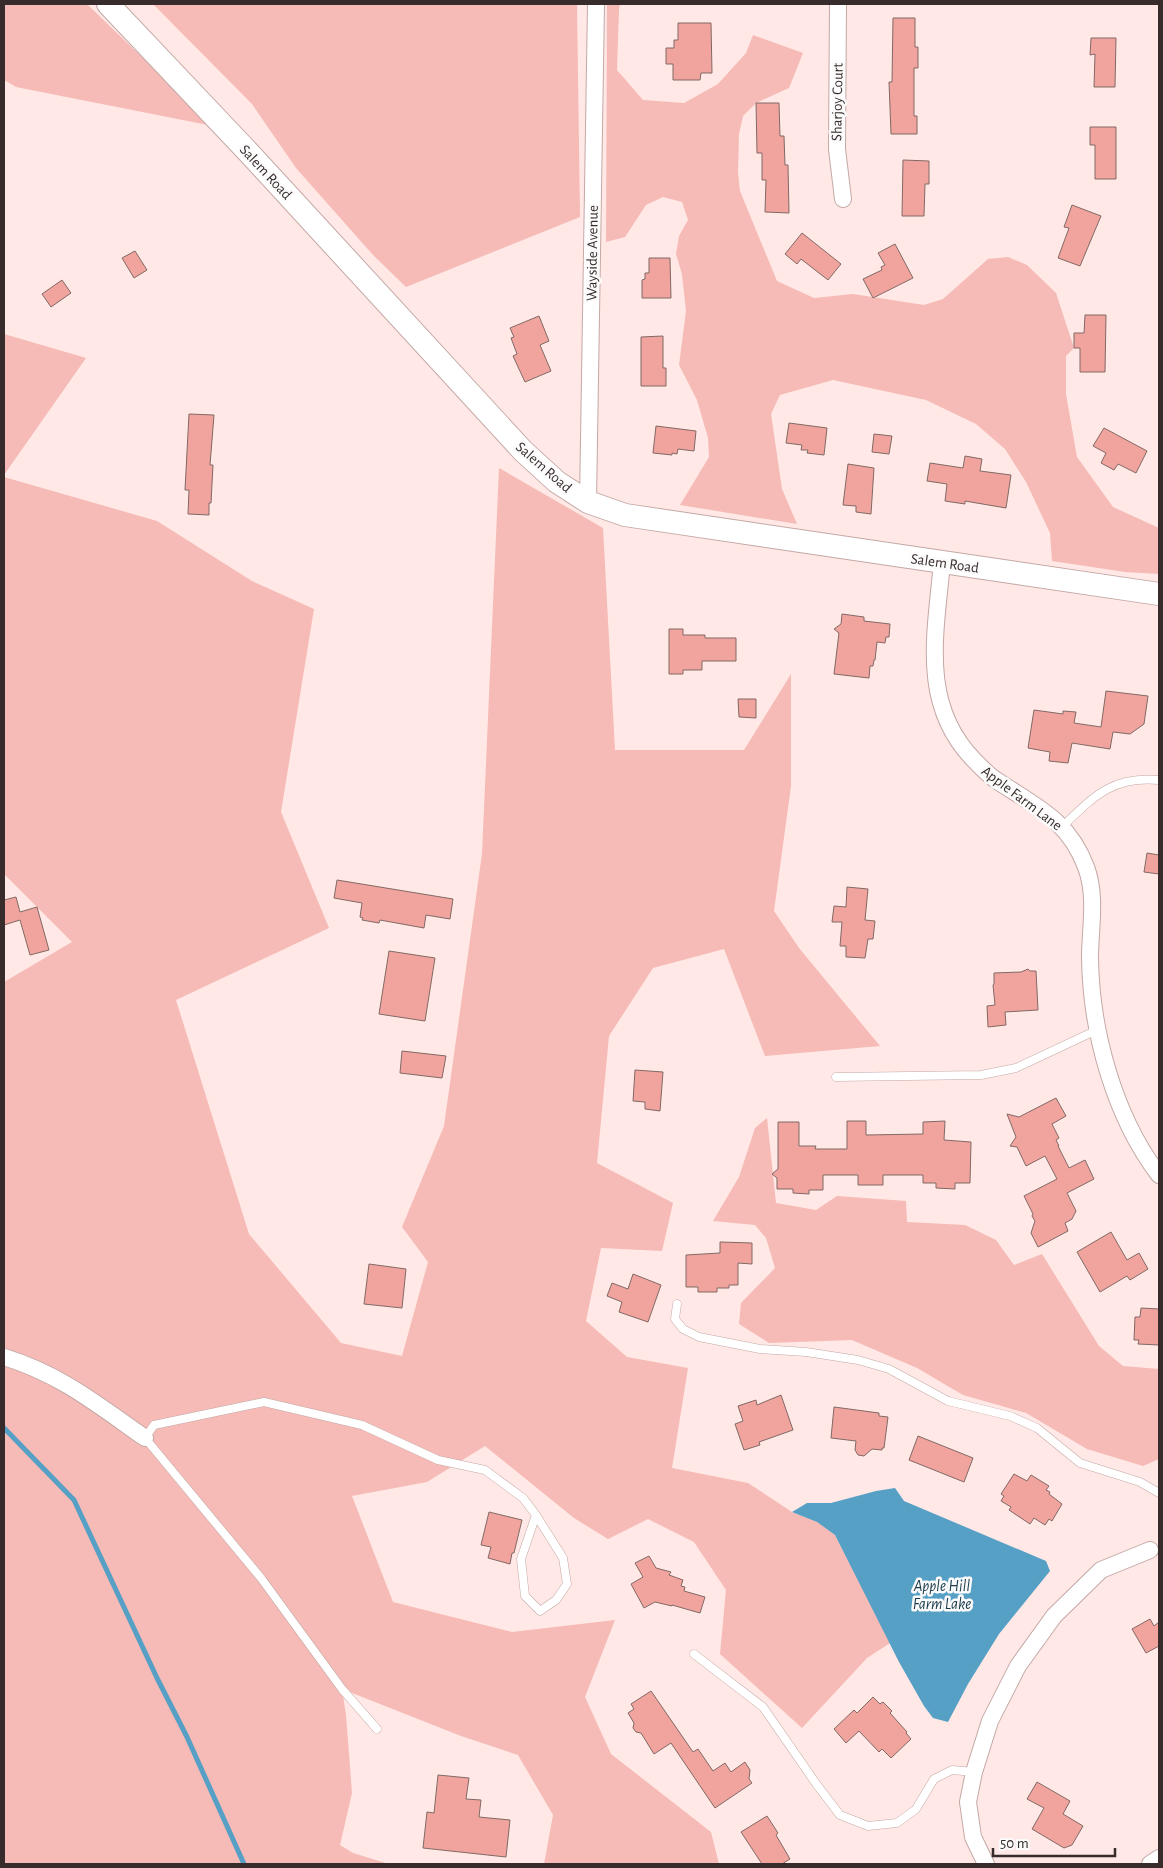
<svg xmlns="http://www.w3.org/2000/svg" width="1163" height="1868" font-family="'Alegreya Sans',sans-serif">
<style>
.green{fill:#f6bbb6}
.water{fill:#569fc5}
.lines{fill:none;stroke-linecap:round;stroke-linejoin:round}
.stream{stroke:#569fc5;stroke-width:5}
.building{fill:#f1a49e;stroke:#816966}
.lane-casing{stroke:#c3a8a6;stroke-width:9}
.street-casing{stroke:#c3a8a6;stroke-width:18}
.secondary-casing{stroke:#c3a8a6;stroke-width:24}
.lane{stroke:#fff;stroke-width:8}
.street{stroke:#fff;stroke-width:16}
.secondary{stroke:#fff;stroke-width:22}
.labels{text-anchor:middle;stroke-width:5;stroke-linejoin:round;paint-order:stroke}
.street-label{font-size:15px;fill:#372c2b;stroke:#fbfbfb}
.water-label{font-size:16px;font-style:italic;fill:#193a4b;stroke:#fbfbfb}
</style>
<rect width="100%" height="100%" fill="#ffe8e5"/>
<path class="green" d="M4 4H87L213 126 16 87 4 80Z
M153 4H577L580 217 406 287 373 255 296 168 252 104Z
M607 4H620L619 9 617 70 643 100 684 103 718 84 746 53 753 35 803 53 789 88 756 103 743 116 739 134 738 172 740 191 777 281 814 298 853 294 924 305 943 299 988 259 1008 257 1027 265 1056 293 1074 348 1066 356V394L1077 457 1113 507 1159 528V574L1125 572 1052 561 1050 533 1026 482 1005 449 976 424 926 400 833 380 780 395 771 414 782 489 797 524 680 505 709 457 708 438 697 400 679 365 686 311 682 274 676 254 679 236 688 220 682 202 663 197 646 205 625 237 606 242Z
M4 334 86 358 4 475Z
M499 468 603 528 615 750H744L791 674V786L774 911 799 948 880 1046 765 1056 724 949 653 968 609 1036 597 1163 673 1203 662 1251 601 1248 586 1321 627 1357 688 1368 672 1468 748 1483 792 1512 817 1522 835 1535 890 1643 867 1658 802 1728 720 1654 726 1590 694 1542 648 1519 608 1539 574 1518 485 1446 427 1482 352 1496 393 1602 512 1632 615 1620 585 1697 611 1754 711 1832 719 1864H544L553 1815 518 1755 461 1736 342 1689 346 1715 352 1793 340 1845 353 1853 389 1864H4V982L72 942 4 874V477L157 521 252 581 314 609 281 812 329 928 176 1000 249 1234 341 1343 402 1356 428 1262 402 1227 444 1126 482 854Z
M767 1118 776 1203 816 1210 837 1196 906 1201 907 1222 965 1225 996 1240 1014 1265 1042 1254 1099 1346 1123 1366 1159 1369V1459L1143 1466 1087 1449 1026 1413 963 1395 917 1368 852 1340 769 1343 739 1324 741 1303 775 1268 766 1238 755 1225 713 1221 739 1177 755 1128Z"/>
<path class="water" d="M895 1488 904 1501 1046 1561 1050 1571 999 1634 968 1684 948 1722 933 1718 924 1706 899 1662 835 1535 817 1522 792 1512 807 1503H831L876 1491Z"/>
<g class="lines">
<path class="stream" d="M4 1428 74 1500 157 1678 187 1737 244 1864"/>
</g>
<path class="building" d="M893 18H915V47H918V68H914V116H917V134H891L889 82H892Z
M678 23H711L712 73H701L700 80H673V64H666V48H674V40H678Z
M1091 38H1116L1115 87H1094L1095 54 1090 55Z
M756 103H779L780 136H784L785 165H788L789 213 765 212 766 180H762V153H757Z
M1090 127H1116V179H1095V145H1090Z
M903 160 929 161V184H925L924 216H902Z
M1072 205 1101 216 1080 266 1058 258 1069 228 1064 227Z
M802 233 841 264 828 280 801 259 797 264 785 254Z
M895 244 913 278 873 298 863 279 882 270 881 267 885 265 878 253Z
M135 251 147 270 134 278 122 258Z
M649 258H670L671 298H642V280L645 279V273H649Z
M62 280 71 293 51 307 42 294Z
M1085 315H1106L1105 372H1080V348H1074V333H1084Z
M539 316 549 341 540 345 551 371 525 382 513 356 517 354 511 338 514 337 510 328Z
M663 336V368H666V386H641V337Z
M189 414 214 415 210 465H213L211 503H209V515L188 514 189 490H185Z
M789 423 827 428 824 455 807 453 808 450H801L802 445 786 443Z
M656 426 696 431 694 451 678 449 677 454 672 453V455L653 453Z
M1104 428 1147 451 1136 473 1118 464 1114 470 1101 463 1106 453 1093 446Z
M874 434 892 436 889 454 872 452Z
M965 456 982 459 980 471 1011 475 1006 508 965 501V504L945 501 947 484 927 481 930 463 963 468Z
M848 464 874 468 871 514 856 512V506L843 505Z
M842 614 864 617V621L890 624 889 637H886L885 643 877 642 875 660H874L873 666H870L869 678 834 674 839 633 834 629 841 624Z
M669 629H683V635H705V638H736V661H702V670H683V674H669Z
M1106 691 1148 696 1144 724 1130 734 1113 732 1110 749 1072 743 1068 763 1049 761 1050 752 1028 748 1034 710 1063 714V711L1076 712 1074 723 1101 727Z
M738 699H756V718L739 717Z
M1147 853 1159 855V874L1144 872Z
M337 880 453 899 450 919 426 915 424 928 380 920 379 923 362 920 363 918 360 917 362 903 334 898Z
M847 887 868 889 865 920 875 921 873 939H868L865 958 846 957V946H840L842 922H832L834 906 846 907Z
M16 897 20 912 37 907 49 950 30 955 20 920 4 925V900Z
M389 951 435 958 425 1021 379 1014Z
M1028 969 1030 971H1036L1038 1010 1005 1012 1006 1025 988 1027 987 1006 995 1005 993 985 994 984V973L1021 972Z
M402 1051 446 1056 442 1078 400 1073Z
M635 1070 663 1072 660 1111 645 1109V1102L633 1101Z
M1056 1098 1066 1116 1052 1124 1059 1138 1056 1140 1059 1146H1058L1069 1168 1085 1160 1094 1179 1067 1193 1076 1211 1072 1219 1065 1223 1068 1231 1038 1247 1031 1233 1035 1221 1032 1216 1033 1214 1024 1196 1057 1179 1045 1156 1026 1166 1017 1147 1010 1146 1016 1137 1007 1114 1019 1117Z
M847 1121H866V1135L923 1134V1122L945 1121 944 1140 971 1142 970 1183H955V1189L936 1188V1183H923V1175H883V1185H858V1175H823V1190H809V1194L793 1193V1189H777V1178L772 1174 778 1169V1122H799V1146H816L815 1149H847Z
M1111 1232 1127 1260 1139 1253 1148 1269 1130 1280 1127 1276 1100 1292 1077 1252Z
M720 1242 752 1243V1264L738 1263V1285H729V1288H717V1292H698V1287H686V1255L720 1253Z
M369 1264 406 1269 402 1308 364 1304Z
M633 1274 661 1285 648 1322 619 1312 622 1302 607 1296 612 1283 628 1289Z
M1141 1308 1159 1309V1345L1138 1344 1139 1340H1134L1135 1317H1140Z
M781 1395 793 1430 759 1442 760 1445 744 1450 735 1424 743 1421 738 1406 756 1400 757 1405Z
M834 1407 879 1413V1416L888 1417 884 1448H882V1450L872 1449 864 1456 858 1455 855 1450 856 1441 831 1438Z
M918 1436 973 1458 964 1482 909 1460Z
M1014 1474 1027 1481 1031 1475 1049 1486 1046 1490 1050 1492 1049 1494 1062 1504 1052 1521 1049 1519 1045 1525 1034 1518 1030 1524 1009 1510 1011 1507 1001 1501 1004 1496 1001 1494Z
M489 1512 522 1520 514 1553H512L510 1564 488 1558 491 1547 481 1545Z
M649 1556 656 1568 671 1572 669 1575 683 1580 681 1586 685 1587 684 1591 705 1597 700 1613 672 1605V1606L655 1602 644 1608 631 1584 643 1577 635 1563Z
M1150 1619 1154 1626 1159 1622V1646L1146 1653 1132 1629Z
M651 1691 693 1752 698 1749 713 1771 725 1763 731 1772 745 1762 750 1770 749 1779 752 1783 715 1808 671 1743 654 1754 641 1733 636 1732 633 1728 634 1723 628 1713 634 1709 631 1704Z
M873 1697 880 1704 883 1702 892 1711 890 1713 907 1732 906 1733 911 1739 891 1758 882 1749 879 1752 859 1731 846 1743 834 1729 854 1710 857 1713Z
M438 1775 469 1778 466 1799 481 1800 479 1817 510 1820 506 1857 423 1848 427 1812 434 1813Z
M1037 1782 1070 1801 1063 1814 1083 1826 1072 1845 1064 1848 1032 1829 1044 1808 1027 1799Z
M767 1816 778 1833 776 1835 790 1859 782 1864H762L741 1832Z"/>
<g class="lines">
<defs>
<path id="lane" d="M1062 827C1094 796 1112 776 1159 780
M836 1077 981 1075 1016 1068 1097 1030
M677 1304 675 1319 683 1329 699 1337 760 1349 806 1352 858 1360 889 1369 948 1401 1010 1416 1037 1428 1080 1463 1140 1482 1159 1493
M694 1654 763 1707 817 1785 840 1815 868 1826 897 1823 916 1809 934 1779 952 1770 974 1772
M377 1729 342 1689 261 1578 145 1438 154 1425 264 1402 362 1425 438 1460 485 1470 523 1498 536 1515 563 1558 567 1584 556 1600 540 1611 525 1596 521 1559 536 1515"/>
<path id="street" d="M838 4 837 149 843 199
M588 502 596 4
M942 562C936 632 919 704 974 760 981 767 988 775 996 780 1036 807 1068 819 1086 867 1097 896 1090 928 1090 958 1091 1031 1114 1116 1159 1175
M4 1357C60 1374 98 1405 145 1438
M986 1864 973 1837 968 1802 974 1772 990 1721 1018 1666 1054 1616 1101 1570 1150 1550
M1150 1864 1159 1858"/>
<path id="secondary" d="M108 4 250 154 523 451 557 482 588 502 625 515 1159 594"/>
</defs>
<use href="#lane" class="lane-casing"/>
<use href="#street" class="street-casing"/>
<use href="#secondary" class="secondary-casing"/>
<use href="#lane" class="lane"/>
<use href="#street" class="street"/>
<use href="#secondary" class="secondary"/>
</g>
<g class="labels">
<g class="street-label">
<text transform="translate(837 102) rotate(-89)" y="5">Sharjoy Court</text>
<text transform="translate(266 172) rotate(47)" y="5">Salem Road</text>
<text transform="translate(592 253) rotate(-89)" y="5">Wayside Avenue</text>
<text transform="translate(544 467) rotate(41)" y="5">Salem Road</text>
<text transform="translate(945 563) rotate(8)" y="5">Salem Road</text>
<text transform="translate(1022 798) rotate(37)" y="5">Apple Farm Lane</text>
</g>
<g class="water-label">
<text x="942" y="1591">Apple Hill<tspan x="942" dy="18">Farm Lake</tspan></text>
</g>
</g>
<rect width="1163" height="1868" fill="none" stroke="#372c2b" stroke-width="10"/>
<path d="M993 1848v8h122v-8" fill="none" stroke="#372c2b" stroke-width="2.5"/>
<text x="1000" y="1848" font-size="15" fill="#372c2b" stroke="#fbfbfb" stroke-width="4" paint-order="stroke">50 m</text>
</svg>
